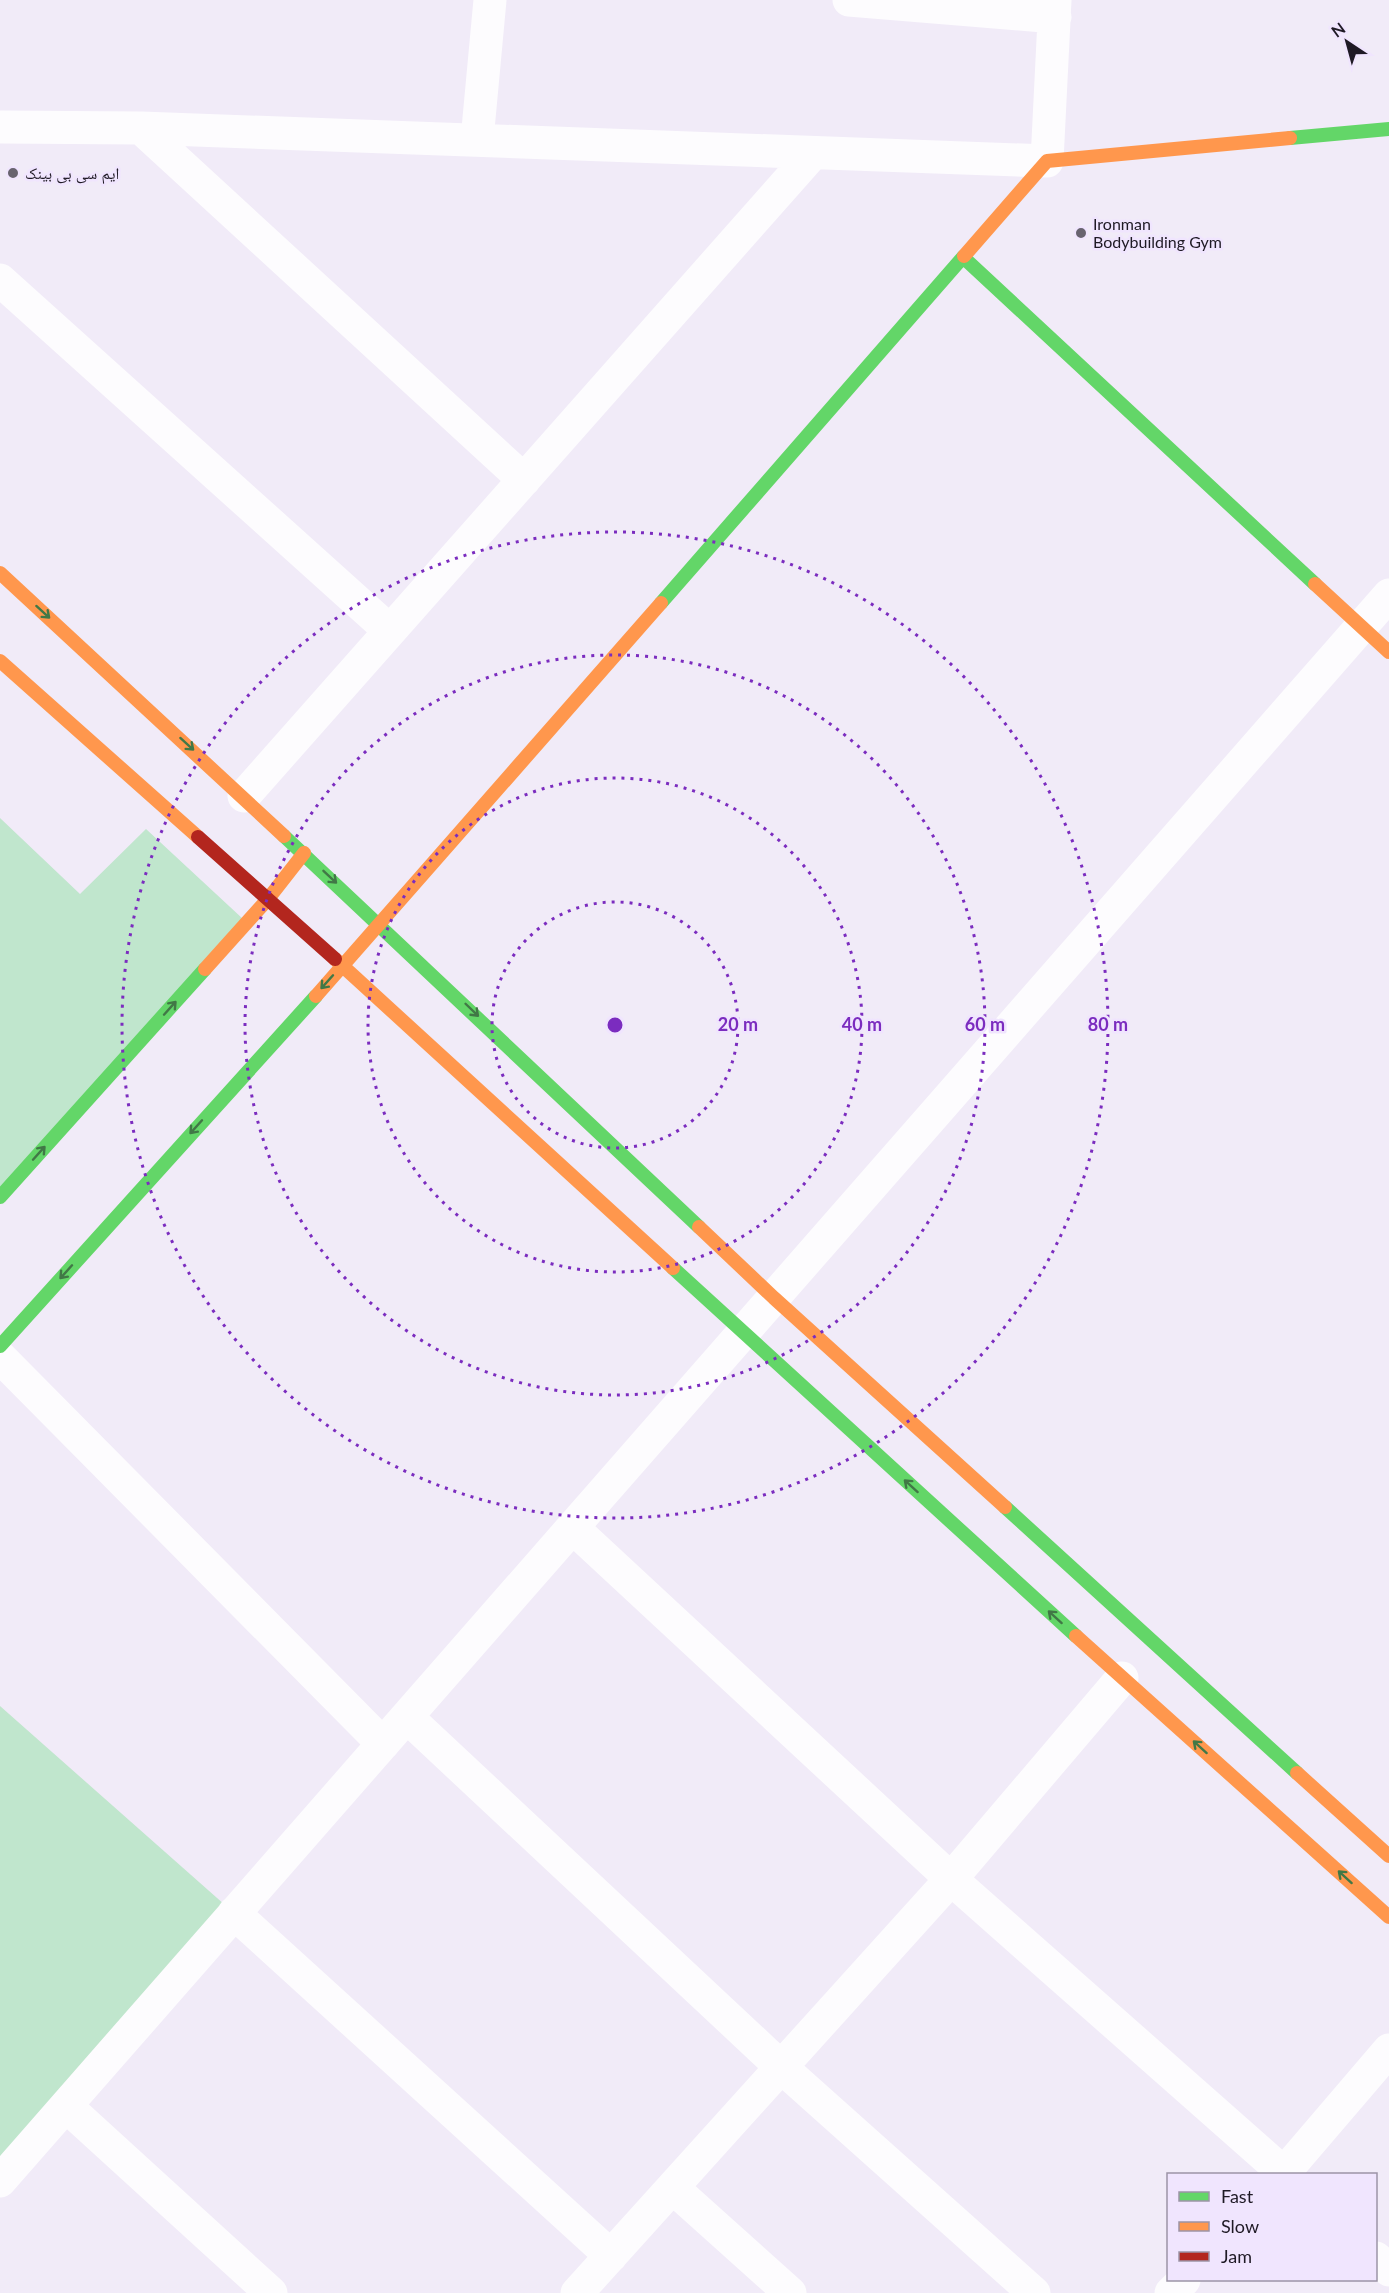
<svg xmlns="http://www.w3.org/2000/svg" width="1389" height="2293" font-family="Lato,'Noto Naskh Arabic',sans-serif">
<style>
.green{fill:#c0e6cd}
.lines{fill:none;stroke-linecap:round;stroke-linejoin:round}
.street{stroke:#fdfcfe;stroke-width:33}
.fast{stroke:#63d668;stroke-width:14}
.slow{stroke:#ff974d;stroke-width:14}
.jam{stroke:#b3261e;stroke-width:14}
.oneway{stroke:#417846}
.ring{fill:none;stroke:#7b2cbf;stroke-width:3;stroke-dasharray:3 6}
.poi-dot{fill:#68636f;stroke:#f0e5fe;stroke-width:2}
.labels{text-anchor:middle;stroke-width:5;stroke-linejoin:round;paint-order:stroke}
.poi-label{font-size:16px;fill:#1f1a25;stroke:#f0e5fe;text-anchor:start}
.centre{fill:#7b2cbf;stroke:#f0e5fe;stroke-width:3}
.ring-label{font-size:18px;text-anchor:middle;font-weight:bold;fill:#7b2cbf;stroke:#f0e5fe;stroke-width:5;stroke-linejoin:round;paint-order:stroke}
</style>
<rect width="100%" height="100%" fill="#f1ebf8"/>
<path class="green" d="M0 818 80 894 146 829 243 919 0 1191Z
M0 1706 234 1913 0 2181Z"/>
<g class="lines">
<path class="street" d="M849 0 1055 17
M0 127 141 128 524 480
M141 128 1047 161 1055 0
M477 140 490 0
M0 280 390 631
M244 796 813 153
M0 1357 383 1744
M573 1528 951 1879 1285 2174
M407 1717 780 2066 1034 2293
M234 1913 611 2256
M66 2106 271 2293
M1283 2174 1389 2050
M0 2181 1389 595
M673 2188 790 2293
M1376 2258 1389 2270
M577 2293 951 1879 1122 1678
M1171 2293 1184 2280"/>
<path class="fast" d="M1290 138 1389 129
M963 257 1315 584
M661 603 964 256
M284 836 699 1227
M0 1197 205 969
M673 1268 1076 1636
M0 1346 316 996
M1005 1507 1297 1773"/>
<path class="slow" d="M964 256 1047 161 1290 138
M0 573 284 836
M1315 584 1389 652
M0 661 198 837
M335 959 673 1268
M205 969 268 899 304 853
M316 996 661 603
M699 1227 774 1298 1005 1507
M1076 1636 1389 1917
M1297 1773 1389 1856"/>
<path class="jam" d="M198 837 335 959"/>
</g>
<defs><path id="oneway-shaft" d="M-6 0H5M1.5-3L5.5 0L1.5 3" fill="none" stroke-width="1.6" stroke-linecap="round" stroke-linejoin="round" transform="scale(1.5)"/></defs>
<g class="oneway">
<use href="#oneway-shaft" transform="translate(43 612) rotate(42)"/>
<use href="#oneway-shaft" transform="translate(187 744) rotate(42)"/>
<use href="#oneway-shaft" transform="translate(330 877) rotate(43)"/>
<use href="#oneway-shaft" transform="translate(327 982) rotate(132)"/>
<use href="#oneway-shaft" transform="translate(170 1008) rotate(-48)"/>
<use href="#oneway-shaft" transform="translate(472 1010) rotate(44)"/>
<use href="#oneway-shaft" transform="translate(196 1127) rotate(132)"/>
<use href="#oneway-shaft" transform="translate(39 1153) rotate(-48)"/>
<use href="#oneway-shaft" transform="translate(66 1272) rotate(132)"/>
<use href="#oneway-shaft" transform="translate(911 1486) rotate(-138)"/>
<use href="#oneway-shaft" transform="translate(1055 1617) rotate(-138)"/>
<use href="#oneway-shaft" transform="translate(1200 1747) rotate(-138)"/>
<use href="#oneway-shaft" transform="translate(1345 1877) rotate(-138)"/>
</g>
<g class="ring">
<circle cx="615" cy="1025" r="123"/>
<circle cx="615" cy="1025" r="247"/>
<circle cx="615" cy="1025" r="370"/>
<circle cx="615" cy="1025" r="493"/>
</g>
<g class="poi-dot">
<circle cx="13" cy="173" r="6"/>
<circle cx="1081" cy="233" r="6"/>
</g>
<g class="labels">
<g class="poi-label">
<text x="25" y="179">ایم سی بی بینک</text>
<text x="1093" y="230">Ironman<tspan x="1093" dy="18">Bodybuilding Gym</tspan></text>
</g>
</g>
<circle cx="615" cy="1025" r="9" class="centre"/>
<g class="ring-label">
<text x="738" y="1031">20 m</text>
<text x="862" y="1031">40 m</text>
<text x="985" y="1031">60 m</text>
<text x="1108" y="1031">80 m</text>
</g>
<rect x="1167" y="2173" width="210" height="108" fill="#f0e5fe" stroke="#9c94a7" stroke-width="1.5"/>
<rect x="1179" y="2192" width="30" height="9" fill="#63d668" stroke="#9c94a7" stroke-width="1.5"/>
<text x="1221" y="2203" font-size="18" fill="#1f1a25">Fast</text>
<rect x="1179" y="2222" width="30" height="9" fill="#ff974d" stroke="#9c94a7" stroke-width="1.5"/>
<text x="1221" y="2233" font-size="18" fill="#1f1a25">Slow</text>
<rect x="1179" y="2252" width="30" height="9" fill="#b3261e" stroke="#9c94a7" stroke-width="1.5"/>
<text x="1221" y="2263" font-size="18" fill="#1f1a25">Jam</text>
<g transform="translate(1347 42) rotate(324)" stroke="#f0e5fe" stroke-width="4.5" paint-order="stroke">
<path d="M0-4.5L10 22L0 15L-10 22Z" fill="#1f1a25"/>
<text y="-9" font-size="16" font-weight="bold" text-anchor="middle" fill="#1f1a25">N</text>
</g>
</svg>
